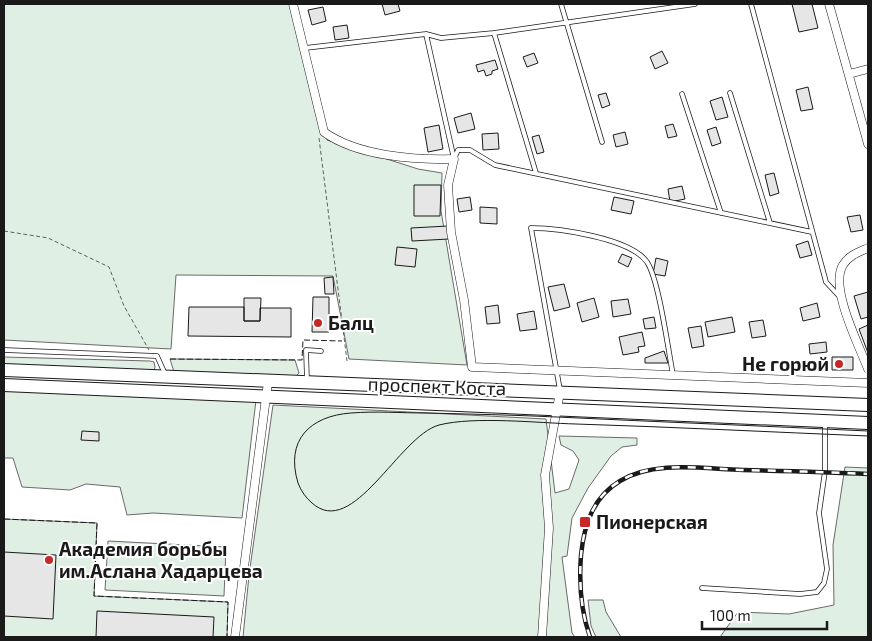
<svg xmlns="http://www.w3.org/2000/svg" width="872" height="641" font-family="'Exo 2',sans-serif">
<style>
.green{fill:#e0efe3;stroke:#6a6a6a}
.building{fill:#e6e6e6;stroke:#1a1a1a}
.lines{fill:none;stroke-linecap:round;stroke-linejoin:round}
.service-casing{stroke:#1a1a1a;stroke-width:5.5}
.minor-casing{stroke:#1a1a1a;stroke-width:9}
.primary-casing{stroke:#1a1a1a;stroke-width:14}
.path{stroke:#5f5f5f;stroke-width:1;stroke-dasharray:4 2.5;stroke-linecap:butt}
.service{stroke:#fff;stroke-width:4}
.minor{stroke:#fff;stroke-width:8}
.primary{stroke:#fff;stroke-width:12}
.tram{stroke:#1a1a1a;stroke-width:1}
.rail-casing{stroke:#1a1a1a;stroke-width:4.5}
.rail{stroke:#fff;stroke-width:2.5;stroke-dasharray:8;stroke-linecap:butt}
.fence{stroke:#1a1a1a;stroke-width:1;stroke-dasharray:6 2.5;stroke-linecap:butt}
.poi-dot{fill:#c62828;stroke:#fff;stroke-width:2}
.labels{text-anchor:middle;stroke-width:4;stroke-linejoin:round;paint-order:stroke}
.poi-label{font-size:19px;font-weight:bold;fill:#1a1a1a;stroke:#fff;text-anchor:start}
.street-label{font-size:19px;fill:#1a1a1a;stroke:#fff}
</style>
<rect width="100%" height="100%" fill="#fff"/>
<path class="green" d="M4 4H290L327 140 418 169 442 173 441 211 467 365 349 359 333 276 176 275 171 349 4 340Z
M4 357 150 361 154 362 155 367 154 371 4 365Z
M170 359 295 360 299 373 296 376 174 372Z
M4 389 256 400 242 518 153 513 127 515 120 487 86 484 70 490 22 487 13 458H4Z
M273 405 546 419 555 493 569 489 579 460 573 451 561 445 559 436 637 438V445L622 447 611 456 588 488 572 518 567 556 562 557 572 633 575 637H243L249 575Z
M845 467 868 468V637H720L738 612 789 614 834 605 833 545Z
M4 519 97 523 94 596 228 602 227 637H4Z
M108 541 226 547 224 596 105 590Z
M588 600H603L606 612 621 637H596L591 626Z"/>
<path class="building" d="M382 4H398L400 11 385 15Z
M792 4H812L818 28 799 32Z
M323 7 326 21 312 25 308 10Z
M347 25 349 38 335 40 333 27Z
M662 51 668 63 655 69 650 57Z
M534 53 538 63 527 67 523 57Z
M495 60 498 69 492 71V74L486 76 484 70 478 72 476 65Z
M808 87 813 109 801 111 796 90Z
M606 93 610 105 602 108 598 95Z
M722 97 728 117 716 120 710 101Z
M471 113 475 129 458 133 454 118Z
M673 124 677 136 668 138 665 126Z
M439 125 443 149 428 152 424 128Z
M716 127 721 143 712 146 707 130Z
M625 132 628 144 616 147 613 135Z
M498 133 499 149 483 150 482 134Z
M539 135 544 152 537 154 532 137Z
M774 173 779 193 770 196 765 175Z
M414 185H441L440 216H414Z
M682 186 685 199 670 202 668 189Z
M470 197 472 210 459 212 457 199Z
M614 197 634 201 631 214 611 210Z
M480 207 497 208V224L480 223Z
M860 215 863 230 851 232 847 217Z
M448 226 449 239 412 241 411 228Z
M808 241 812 255 800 258 796 245Z
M397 247 417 249 415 267 395 265Z
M622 254 632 258 628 267 618 262Z
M656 258 668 261 665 276 653 274Z
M333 277 334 294H325L324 278Z
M564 284 570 307 554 311 548 287Z
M868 292V317L861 319 854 296Z
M313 297H329V332H312Z
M244 298H261L260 321H244Z
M594 298 599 317 582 322 577 303Z
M628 299 631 314 613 317 611 301Z
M817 303 820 317 803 321 800 308Z
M498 305 500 323 487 324 485 307Z
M189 307H244V321H260V308H291V337L188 336Z
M534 311 537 329 520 331 517 314Z
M654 317 656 328 645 329 643 319Z
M732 317 735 332 708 337 705 322Z
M763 320 766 336 752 338 749 322Z
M868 325V353L859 329Z
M701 326 704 346 692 348 688 328Z
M642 332 645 346 638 347 639 352 623 355 619 337Z
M826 342 827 352 810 354 809 344Z
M664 351 668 363H645V358Z
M832 357H853V370H832Z
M82 431 99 432V441L81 440Z
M4 552 56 555 53 619 4 616Z
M97 611 214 617 213 637H96Z"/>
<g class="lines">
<defs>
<path id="service" d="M561 4 602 142
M751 4 826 282 839 296
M494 33 536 173
M426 34 454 159
M305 48 426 34 441 38 494 33 695 4
M730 93 770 223
M682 94 721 213
M454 159 458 150H470L495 165 812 232
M4 350 157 356 165 374
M307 381 306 350 321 351
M560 390 531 228C558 228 630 238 647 262 659 280 668 349 673 375
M702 588 800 594 817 592 824 583 827 569 819 513 825 471V424"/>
<path id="minor" d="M293 4 324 132C357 156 414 160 454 159L448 185 451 232 464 300 472 367 868 383
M829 4 868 144
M849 74 868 69
M868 248C859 252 849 255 843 265 829 287 859 345 868 369
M235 637 268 382
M542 637 549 528 545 475 560 392"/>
<path id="primary" d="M4 370C292 384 580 391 868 405
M4 385 868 423"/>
</defs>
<use href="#service" class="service-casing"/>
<use href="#minor" class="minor-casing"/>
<use href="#primary" class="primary-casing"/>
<path class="path" d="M319 138 347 361
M4 231 48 238 109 267 124 306 149 350"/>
<use href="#service" class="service"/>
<use href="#minor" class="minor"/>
<use href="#primary" class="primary"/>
<path class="tram" d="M868 431C764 426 661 422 557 417 513 415 470 414 426 413 401 413 376 411 351 413 310 416 285 440 298 483 301 491 306 498 312 503 353 540 399 436 439 425 475 416 537 423 576 424 673 427 771 432 868 436"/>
<defs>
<path id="rail" d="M590 637C581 612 579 582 581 555 584 525 593 497 620 481 654 460 704 469 743 470 785 471 826 472 868 474"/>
</defs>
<use href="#rail" class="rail-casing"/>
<use href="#rail" class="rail"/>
<path class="fence" d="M170 359 302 360 303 340 342 341
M4 519 97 523 94 596 228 602 227 637"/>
</g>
<g class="poi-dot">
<circle cx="318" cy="323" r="5"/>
<circle cx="839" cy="364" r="5"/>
<rect x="579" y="516" width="12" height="12" rx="2.5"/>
<circle cx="49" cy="560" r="5"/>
</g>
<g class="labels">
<g class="poi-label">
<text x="328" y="330">Балц</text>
<text x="829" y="371" text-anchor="end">Не горюй</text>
<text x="596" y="529">Пионерская</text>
<text x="59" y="556">Академия борьбы<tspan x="59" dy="22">им.Аслана Хадарцева</tspan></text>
</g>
<g class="street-label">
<text transform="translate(437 386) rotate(2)" y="7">проспект Коста</text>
</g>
</g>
<rect width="872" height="641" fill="none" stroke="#1a1a1a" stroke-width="10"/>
<path d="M702 621v8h125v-8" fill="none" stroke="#1a1a1a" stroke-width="2.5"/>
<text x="710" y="621" font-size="15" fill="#1a1a1a" stroke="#ffffff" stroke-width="4" paint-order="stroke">100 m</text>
</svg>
